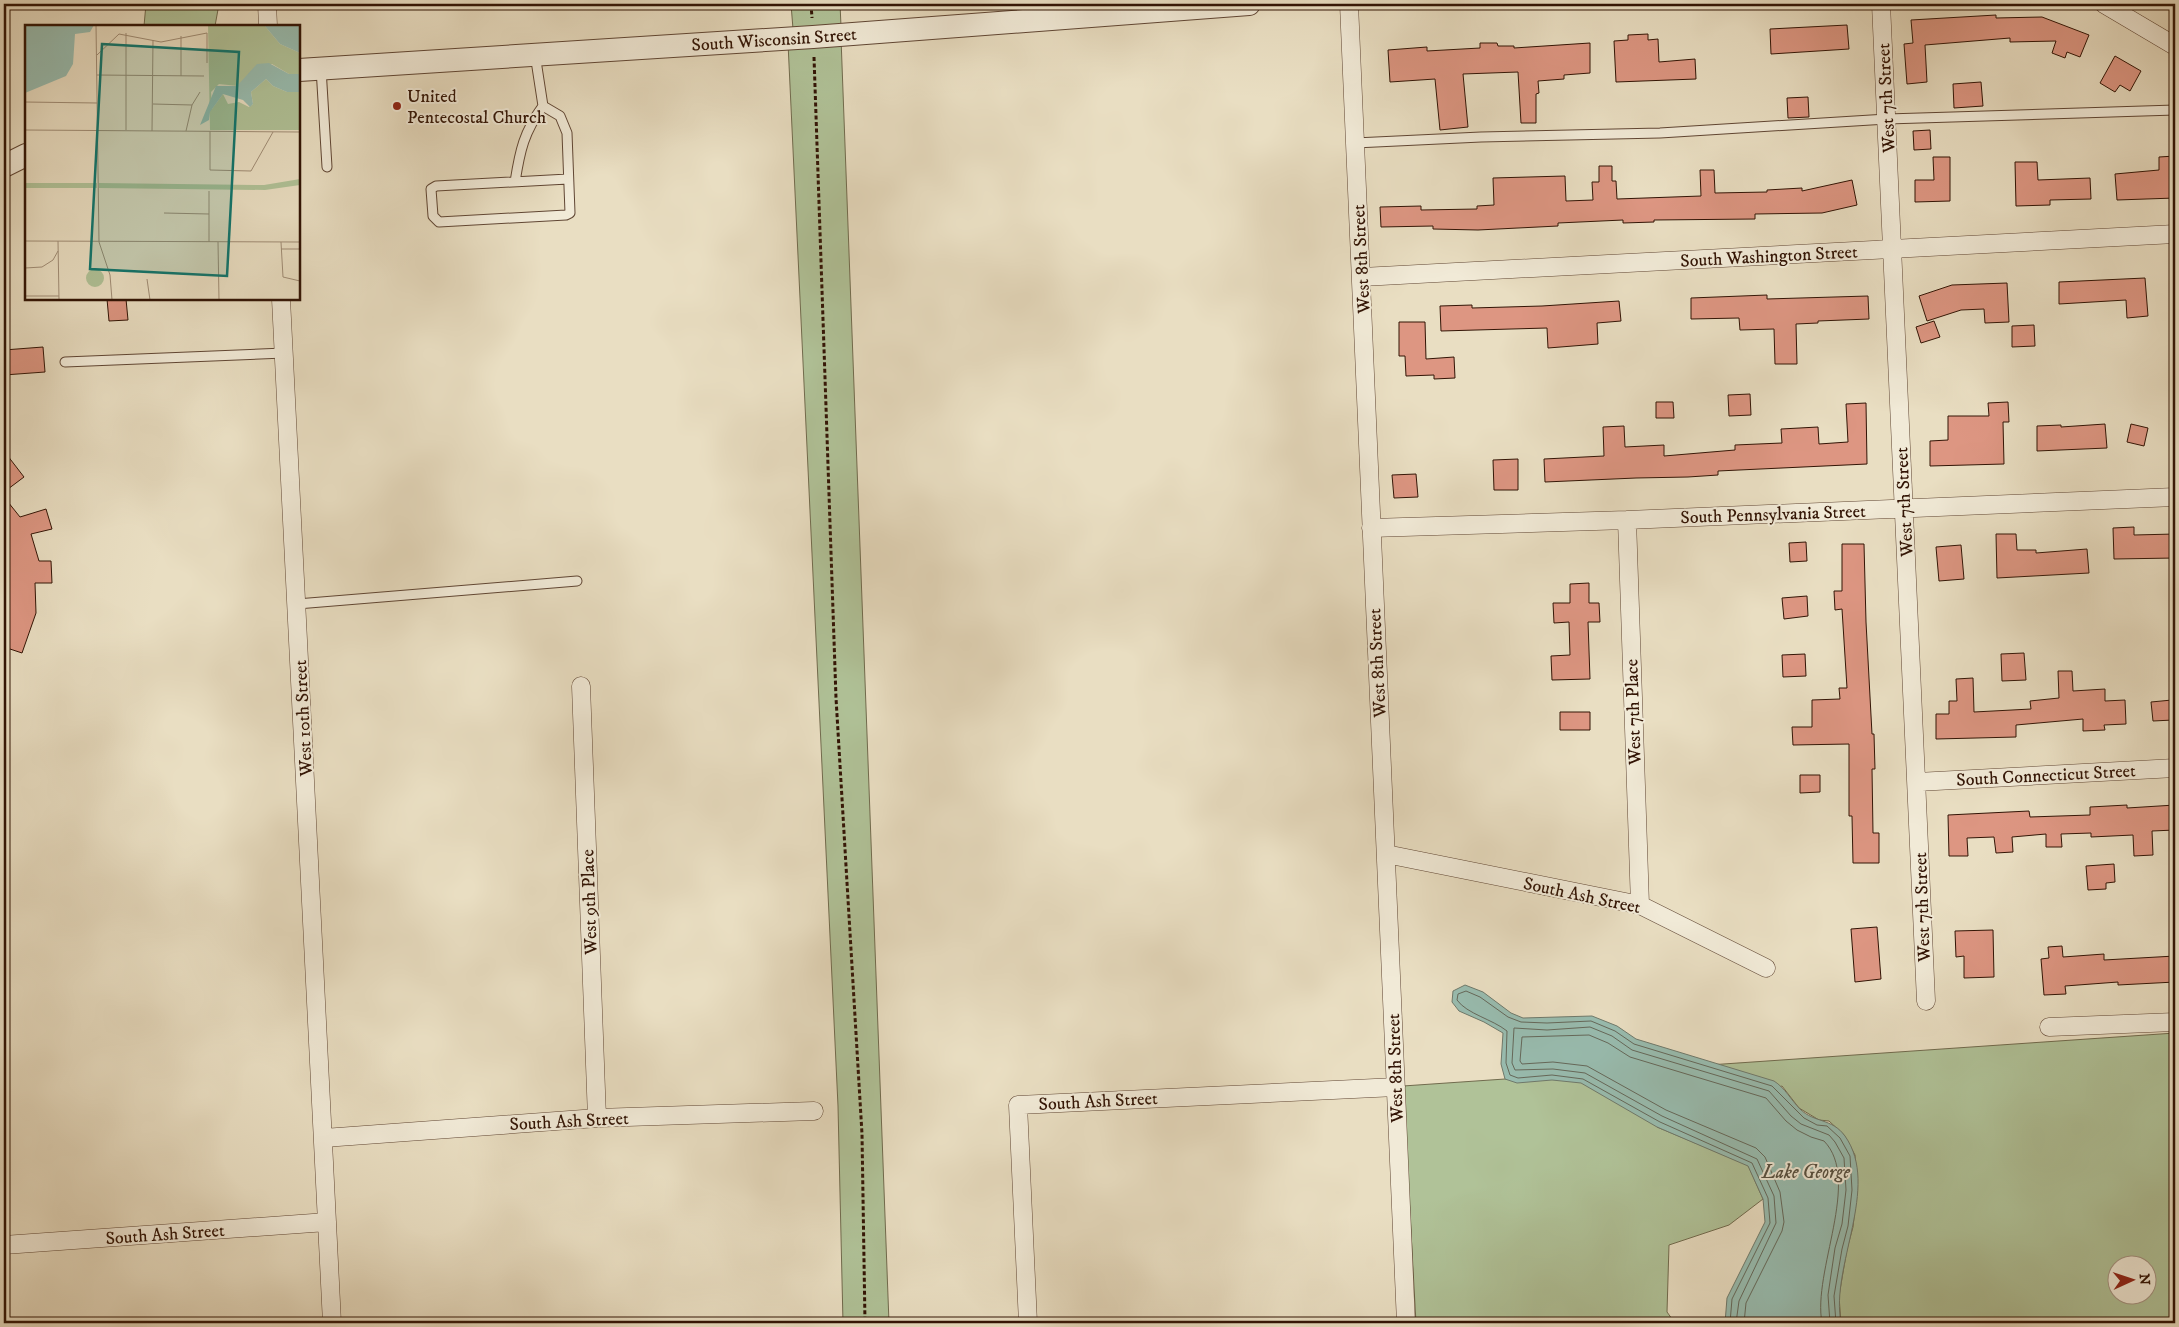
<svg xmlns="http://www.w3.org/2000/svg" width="2179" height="1327" font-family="'IM FELL DW Pica',serif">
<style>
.green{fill:#b0c298;stroke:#716b4e;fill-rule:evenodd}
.water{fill:#98bcaf;stroke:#6f796b}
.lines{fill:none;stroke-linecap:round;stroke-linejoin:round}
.shore{stroke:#65685a;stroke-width:1}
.building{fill:#dd9682;stroke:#321405}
.service-casing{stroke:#604634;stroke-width:11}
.minor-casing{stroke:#604634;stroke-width:19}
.tertiary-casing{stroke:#604634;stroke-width:24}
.path{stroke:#321405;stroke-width:3;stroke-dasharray:4 2.5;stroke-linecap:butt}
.service{stroke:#f1ead7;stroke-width:9}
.minor{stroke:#f1ead7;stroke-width:18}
.tertiary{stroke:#f1ead7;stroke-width:22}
.poi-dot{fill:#8f2418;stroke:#f1ead7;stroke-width:2}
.labels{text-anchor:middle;stroke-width:4;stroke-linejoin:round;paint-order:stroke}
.street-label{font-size:18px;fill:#321405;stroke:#f1ead7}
.poi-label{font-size:18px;fill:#321405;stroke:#f1ead7;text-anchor:start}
.water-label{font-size:19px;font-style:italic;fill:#564f40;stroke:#f1ead7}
.inset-road{fill:none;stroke:#a08d76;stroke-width:1}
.view{fill:#0f766e;fill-opacity:0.15;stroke:#0f766e;stroke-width:2.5}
.inset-edge{fill:none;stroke:#321405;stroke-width:2.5}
</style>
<rect width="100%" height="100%" fill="#e9dec2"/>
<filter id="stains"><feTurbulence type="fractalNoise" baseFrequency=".004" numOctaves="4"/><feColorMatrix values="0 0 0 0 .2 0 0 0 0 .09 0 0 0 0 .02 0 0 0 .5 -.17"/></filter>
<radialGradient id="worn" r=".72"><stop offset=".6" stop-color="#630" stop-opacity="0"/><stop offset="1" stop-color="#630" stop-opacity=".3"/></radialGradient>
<path class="green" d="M146 4H219L215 26H144Z
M791 4H840L841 26 793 29Z
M841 38 889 1323H843L838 1106 788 43Z
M2175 1033V1323H1841L1839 1296 1847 1249 1853 1227 1857 1190 1855 1155 1844 1135 1829 1121 1819 1120 1799 1108 1782 1086 1657 1127 1748 1165 1763 1199 1729 1225 1669 1245 1667 1312 1675 1323H1416L1403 1086ZM2116 1264H2146V1294H2116Z"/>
<path class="water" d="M1465 985 1483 992 1511 1013 1523 1018 1592 1016 1617 1026 1636 1039 1774 1081C1785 1088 1791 1100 1800 1109 1814 1123 1832 1118 1845 1136 1881 1187 1830 1266 1841 1323H1725L1727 1298 1765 1222 1763 1199 1748 1166 1657 1127 1581 1083 1552 1080 1517 1083 1505 1079 1501 1064 1503 1033 1484 1022 1459 1011 1452 1002 1453 991Z"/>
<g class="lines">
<path class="shore" d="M1730 1323 1732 1299 1770 1223 1768 1198 1752 1163 1660 1122 1583 1079 1552 1075 1518 1078 1510 1075 1506 1063 1507 1031C1492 1019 1467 1014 1457 1000L1458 994 1466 991 1480 997 1508 1017 1521 1022 1547 1023 1591 1021 1615 1031 1634 1044 1772 1086 1804 1118 1817 1125 1827 1126 1840 1138 1850 1156 1852 1190 1848 1226 1842 1249 1834 1296 1836 1323
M1736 1323 1739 1301 1776 1223 1774 1196 1757 1159 1662 1116 1585 1073 1553 1069 1515 1070 1512 1063 1514 1028 1547 1030 1590 1027 1612 1036 1632 1050 1769 1091 1791 1116 1801 1124 1829 1135 1835 1142 1844 1158 1846 1190 1842 1224 1835 1248 1828 1295 1830 1323
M1744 1323 1746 1303 1782 1231 1784 1222 1780 1192 1765 1157 1756 1148 1666 1110 1587 1066 1553 1062 1522 1064 1520 1061 1522 1037 1589 1035 1608 1043 1630 1057 1766 1098 1786 1121 1797 1130 1811 1137 1824 1141C1862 1180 1812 1271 1822 1323"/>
</g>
<path class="building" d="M1996 15V18L2042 17 2089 35 2080 57 2067 52 2065 58 2052 53 2056 41 2010 42V38L1925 45 1927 82 1907 84 1904 44 1913 43 1911 20Z
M1847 25 1849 49 1771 54 1770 29Z
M1648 34V40L1658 39 1659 62 1695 59 1696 79 1616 82 1614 41 1628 40V35Z
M1480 43H1497L1498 46H1514V48L1590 43V73L1564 75V79L1538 81 1539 93 1536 94V123H1521L1518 72 1463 74 1468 127 1440 130 1435 79 1390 82 1388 50 1427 47V51L1480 48Z
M2115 56 2141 71 2130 91 2120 85 2115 92 2100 83Z
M1981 82 1983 106 1954 108 1953 84Z
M1808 97 1809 117 1788 118 1787 98Z
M1930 130 1931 149 1914 150 1913 131Z
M2175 156V198L2117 200 2115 174 2159 170V157Z
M1933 157H1950V201L1915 202V180H1934Z
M2015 162H2037L2038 180 2090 178 2091 199 2050 200V205L2016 206Z
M1599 166H1612V181H1616L1617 199 1701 196 1700 170H1714L1715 193 1767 192V190L1802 188V191L1852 180 1857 205 1822 213 1755 214V219L1654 220V222L1623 223V220L1558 223V226L1478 230 1433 229V226L1381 227 1380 207 1421 206V210L1477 209V206L1494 205 1493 178 1565 176 1566 201 1593 200 1592 182H1599Z
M2145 278 2148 316 2127 318 2126 300 2059 304V282Z
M2007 283 2009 322 1985 323 1984 309 1961 310 1927 321 1919 296 1952 285Z
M1767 295V299L1868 296 1869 319 1818 321V323L1796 324 1797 364H1775L1774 329 1740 330 1739 318 1691 319V298Z
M107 299H126L128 320 109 321Z
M1619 301 1621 321 1597 323 1598 344 1548 348 1547 328 1441 331 1440 306 1472 305V308L1542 306Z
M1934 321 1940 337 1921 343 1916 327Z
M1399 322H1425L1426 359 1454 357 1455 378 1434 379V375L1406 376 1405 356H1399Z
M2034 325 2035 346 2012 347V326Z
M43 347 45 372 4 375V350Z
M1750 394 1751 415 1729 416 1728 395Z
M1656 402H1673L1674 418H1656Z
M2008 402 2009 422H2003L2004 464 1930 466V441L1948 440V416H1989L1988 403Z
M1866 403 1867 464 1718 471V475L1688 477 1636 478 1545 482 1544 459 1604 456 1603 427 1624 426 1625 447 1664 445V456L1735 450V445L1782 443 1781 429 1818 427 1819 444 1848 442 1846 404Z
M2105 424 2107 448 2037 451V426L2061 425V427Z
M2131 424 2148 428 2144 446 2127 442Z
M4 451 24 477 4 492Z
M1518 459V490H1494L1493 460Z
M1416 474 1418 497 1394 498 1392 475Z
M4 497 20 517 46 509 52 529 31 534 39 561H51L52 583H35L36 613 22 653 4 647Z
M2134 527V535L2175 534V558L2114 559 2113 528Z
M1996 534H2016L2017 550H2036V553L2087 549 2089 573 1997 578Z
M1806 542 1807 561 1790 562 1789 543Z
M1842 544H1864L1866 622 1872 734H1874L1875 769H1872L1873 833H1879V863H1853L1852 816H1849V744L1793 745 1792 727H1812V700L1840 699 1839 688H1847L1842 609 1835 610 1834 591H1842Z
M1961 545 1964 579 1939 581 1936 547Z
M1589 583V603H1599L1600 622H1588L1590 679 1552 680 1551 656 1570 655 1569 622 1554 623 1553 603H1570V584Z
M1807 596 1808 616 1784 619 1782 598Z
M2024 653 2026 680 2002 681 2001 654Z
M1805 654 1806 676 1783 677 1782 655Z
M2058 671H2072L2073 691 2105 689V701L2125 700 2126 724 2104 725 2105 730 2083 731V719L2016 725V737L1936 739V714H1949V701H1957L1956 679 1973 678 1974 712 2031 709 2030 701 2059 698Z
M2172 700 2173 720 2153 721 2151 702Z
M1560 712H1590V730H1560Z
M1800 775H1820V792L1800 793Z
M2127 805V808L2175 805V830L2152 831 2153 855 2134 856 2133 835 2091 837V833L2061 834 2062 847H2046V834L2012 837 2013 852 1996 853 1994 837 1967 838 1968 856H1949L1948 815 2029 811 2030 817 2090 815V807Z
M2114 864 2115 882 2106 883V889L2088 890 2086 866Z
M1877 927 1881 979 1855 982 1851 929Z
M1993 930 1994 977 1964 978V956L1956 957 1955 931Z
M2062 946 2063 957 2104 954V960L2175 956V982L2118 985V982L2065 986 2066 994 2044 995 2041 959 2049 958 2048 947Z"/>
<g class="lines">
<defs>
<path id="service" d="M321 68 327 167
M543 106 560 116 567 133 570 213 566 215 439 222 433 216 431 189 436 186 568 179
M1355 143 1481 137 1660 133 1887 119 2175 110
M515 182C520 150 524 132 543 106L535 54
M65 362 284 353
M297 604 577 581"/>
<path id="minor" d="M267 4 268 26
M1349 4 1406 1323
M1881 4 1926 1001
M2104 4 2175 46
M1362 277 2175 234
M281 299 332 1323
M1627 520 1640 905
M1371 528 1627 520 2175 497
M581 686 597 1118
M1917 782 2175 768
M1386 854 1640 905 1766 968
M2049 1027 2175 1022
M324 1138 597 1118 814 1111
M4 1245 327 1222
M1028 1323 1018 1105 1396 1087"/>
<g id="tertiary">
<path id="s1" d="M299 70 813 37 1249 4"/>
<path d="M4 166 26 155"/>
</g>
</defs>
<use href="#service" class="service-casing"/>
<use href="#minor" class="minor-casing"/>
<use href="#tertiary" class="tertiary-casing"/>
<path class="path" d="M811 4 812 18
M814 57 836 698 862 1134 865 1323"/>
<use href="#service" class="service"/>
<use href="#minor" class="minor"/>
<use href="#tertiary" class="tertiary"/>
</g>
<circle class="poi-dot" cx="397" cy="106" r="5"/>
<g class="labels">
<g class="street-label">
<text dy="6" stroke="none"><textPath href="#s1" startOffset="476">South Wisconsin Street</textPath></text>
<text transform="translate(1886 98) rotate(-93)" y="6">West 7th Street</text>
<text transform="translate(1769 256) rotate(-3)" y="6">South Washington Street</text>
<text transform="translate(1361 259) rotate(-93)" y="6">West 8th Street</text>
<text transform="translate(1904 502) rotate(-93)" y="6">West 7th Street</text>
<text transform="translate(1773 514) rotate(-2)" y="6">South Pennsylvania Street</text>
<text transform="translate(1377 663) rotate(-93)" y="6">West 8th Street</text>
<text transform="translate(1633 712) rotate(-92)" y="6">West 7th Place</text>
<text transform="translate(303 718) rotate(-93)" y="6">West 10th Street</text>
<text transform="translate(2046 775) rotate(-3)" y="6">South Connecticut Street</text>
<text transform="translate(1582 895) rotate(12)" y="6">South Ash Street</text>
<text transform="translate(589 902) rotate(-92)" y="6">West 9th Place</text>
<text transform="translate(1922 907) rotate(-92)" y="6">West 7th Street</text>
<text transform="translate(1395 1068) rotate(-92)" y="6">West 8th Street</text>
<text transform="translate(1098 1101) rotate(-3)" y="6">South Ash Street</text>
<text transform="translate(569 1121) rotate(-3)" y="6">South Ash Street</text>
<text transform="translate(165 1234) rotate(-4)" y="6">South Ash Street</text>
</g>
<g class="poi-label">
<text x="407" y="102">United<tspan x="407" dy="21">Pentecostal Church</tspan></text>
</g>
<g class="water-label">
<text x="1806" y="1178">Lake George</text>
</g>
</g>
<g transform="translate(25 25)">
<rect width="275" height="275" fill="#e9dec2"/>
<path d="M183 0H239L255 19 275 28V49H264L247 39H234L213 61 194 59 186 67 187 84 198 69 203 79 214 77 224 82 228 79 226 67 241 54 248 61 262 67H275V105H185ZM275 154V160L240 165 74 163V158L239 160ZM0 158H72V163H0ZM61 253a9 9 0 1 1 18 0a9 9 0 1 1-18 0Z" fill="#b0c298"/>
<path d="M0 0H69L65 7 50 9 48 39 41 51 0 68ZM239 0H275V28L255 19ZM244 38 264 49H275V67H262L248 61 241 54 226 67 228 79 225 82 218 75 198 69 185 87 184 95 175 100 191 61H212L232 39Z" fill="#98bcaf"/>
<path class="inset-road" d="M71 0 74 217 85 250 87 275M101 8V105M156 11V51M72 30 94 9 136 17 182 8V38M72 50 179 51M0 77 72 78M128 79 167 80M0 105 275 107M127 106 128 15M161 106 167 80 175 67M185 106V145L226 146 248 107M184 166V217M139 188 184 189M0 216 275 217M33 216 34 275M193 217 194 275M256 217 258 252 275 256M256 224H275M0 243 17 242 28 235 33 226M122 254 125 275M0 271H34"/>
<path class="view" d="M77 19 214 27 202 251 65 244Z"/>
<rect width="275" height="275" class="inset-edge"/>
</g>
<rect width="2179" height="1327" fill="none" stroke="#e9dec2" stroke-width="20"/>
<rect x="5" y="5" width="2169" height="1317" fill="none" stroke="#321405" stroke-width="2.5"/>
<rect x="10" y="10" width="2159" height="1307" fill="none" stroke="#321405"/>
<g transform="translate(2132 1280) rotate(87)"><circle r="24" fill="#f1ead7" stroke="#a59483"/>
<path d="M0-4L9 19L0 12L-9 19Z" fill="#8f2418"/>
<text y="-8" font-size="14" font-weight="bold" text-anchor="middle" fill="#321405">N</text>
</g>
<rect width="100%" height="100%" filter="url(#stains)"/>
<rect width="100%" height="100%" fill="url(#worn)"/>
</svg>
